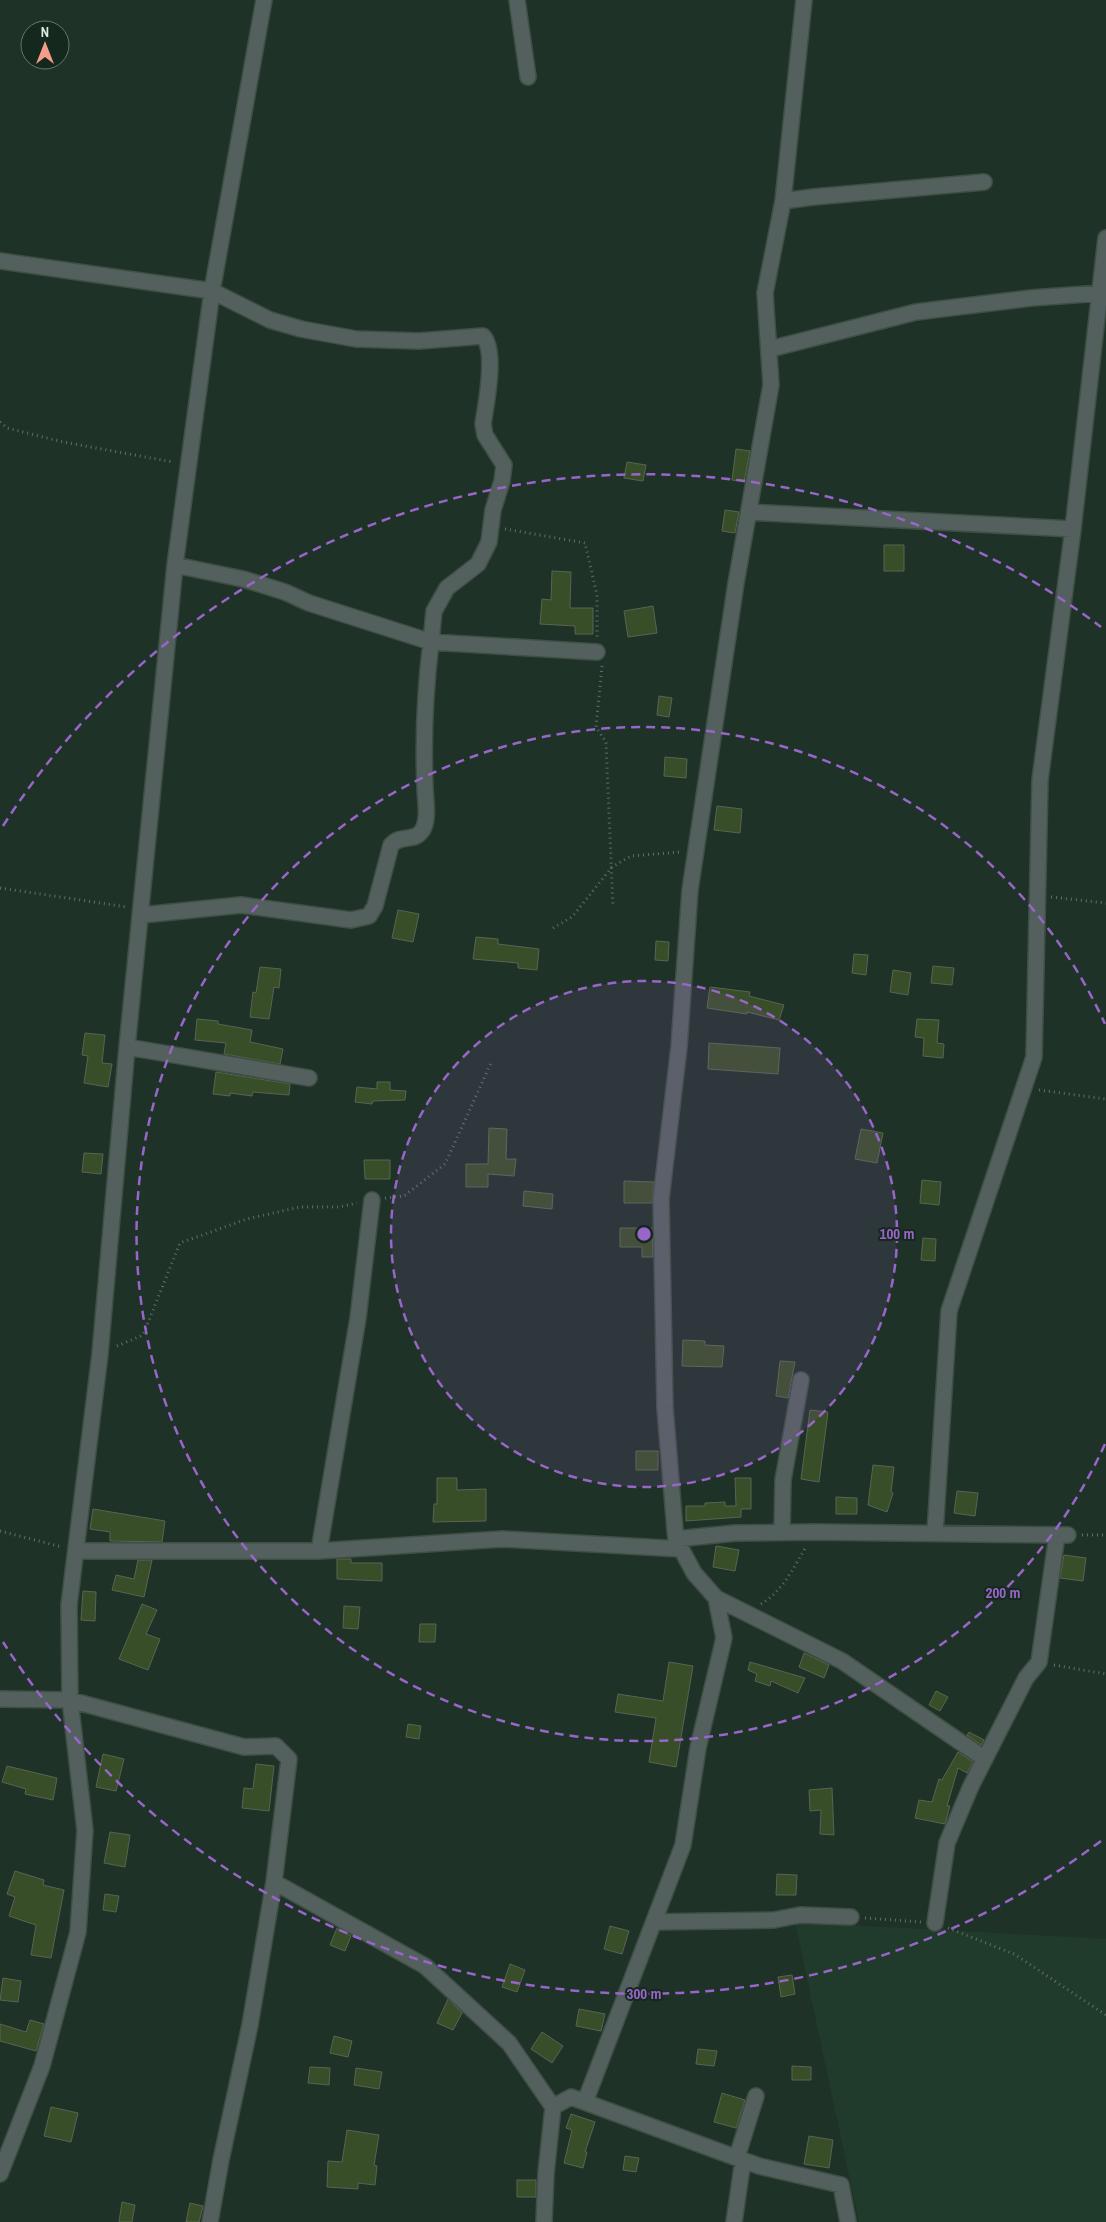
<svg xmlns="http://www.w3.org/2000/svg" width="1106" height="2222" font-family="'Archivo Narrow',sans-serif">
<style>
.built{fill:#203b2b}
.building{fill:#384e28;stroke:#596452}
.lines{fill:none;stroke-linecap:round;stroke-linejoin:round}
.minor-casing{stroke:#3e4f45;stroke-width:18}
.path{stroke:#5f7066;stroke-width:3;stroke-dasharray:1 4;stroke-linecap:butt}
.minor{stroke:#54605d;stroke-width:15}
.ring{fill:none;stroke:#9965ca;stroke-width:2.5;stroke-dasharray:9 6}
.centre{fill:#9965ca;stroke:#15281d;stroke-width:2.5}
.ring-label{font-size:15px;text-anchor:middle;font-weight:bold;fill:#9965ca;stroke:#15281d;stroke-width:4;stroke-linejoin:round;paint-order:stroke}
</style>
<rect width="100%" height="100%" fill="#1f3227"/>
<path class="built" d="M795 1922 1106 1939V2222H859Z"/>
<path class="building" d="M736 449 750 451 744 482 732 480Z
M627 462 646 465 643 481 624 478Z
M725 510 739 512 735 533 722 531Z
M884 545H904V571H884Z
M552 571 571 572 570 608H593V634H575V626L540 624 542 599 551 600Z
M653 606 657 633 628 637 624 611Z
M659 696 672 698 669 717 657 715Z
M665 757 687 759 686 778 664 776Z
M717 806 742 809 740 833 714 830Z
M398 910 419 914 413 942 392 938Z
M476 937 498 939V944L539 949 537 970 518 968V963L473 959Z
M656 941 669 942 668 961 655 960Z
M854 954 868 955 866 975 852 973Z
M933 966 954 968 952 985 931 983Z
M260 967 281 969 279 988 274 987 269 1019 250 1017 253 992 256 993Z
M893 970 911 973 908 995 890 992Z
M710 987 750 992 749 996 784 1005 779 1020 747 1012V1014L707 1008Z
M197 1019 218 1021V1024L252 1030 250 1042 283 1049 280 1064 224 1054 226 1043 195 1040Z
M917 1019 939 1020 937 1043 944 1044 943 1058 923 1056 924 1038 915 1037Z
M85 1033 105 1035 102 1063 112 1064 108 1087 84 1083 88 1056 82 1055Z
M709 1043 780 1048 778 1074 708 1069Z
M216 1072 290 1084 289 1095 253 1092 252 1096 230 1093V1096L213 1094Z
M377 1082H390V1090L406 1091 405 1100 373 1101 372 1104 355 1102 357 1087 377 1089Z
M489 1128 507 1129 506 1159H516L514 1176 488 1174V1187H466V1164H488Z
M861 1129 883 1133 877 1163 855 1159Z
M84 1153 103 1154 101 1174 82 1172Z
M364 1160H390V1179H365Z
M922 1180 941 1182 939 1205 920 1203Z
M624 1181 654 1182 652 1203H624Z
M524 1191 553 1194 552 1209 523 1206Z
M620 1228H652L653 1257H642V1247H620Z
M923 1238 936 1239 935 1261 921 1260Z
M683 1340 705 1341V1345L724 1346 722 1367 682 1366Z
M780 1361 795 1362 788 1398 776 1396Z
M810 1410 828 1412 819 1482 801 1479Z
M636 1451H658V1470H636Z
M873 1465 894 1467 891 1492 893 1493 887 1512 868 1505Z
M437 1478H457V1490L486 1489V1521L433 1522 434 1504H437Z
M735 1478H751V1509H741V1517L686 1521V1506H705V1503L725 1502V1506H736Z
M957 1491 978 1493 975 1516 954 1513Z
M836 1497 857 1498V1514H836Z
M93 1509 165 1521 162 1542 110 1541V1532L90 1529Z
M716 1546 739 1550 735 1571 713 1567Z
M1064 1555 1086 1558 1083 1581 1060 1578Z
M337 1559H351V1563H382V1581L337 1579Z
M138 1560H152L144 1597 112 1590 116 1575 134 1579Z
M83 1591 96 1592 95 1621 81 1620Z
M142 1604 157 1610 146 1634 160 1639 148 1670 119 1659Z
M344 1606 360 1607 358 1629 343 1628Z
M420 1624H436L435 1642H419Z
M804 1653 829 1665 824 1678 799 1667Z
M669 1662 693 1666 676 1767 649 1762 656 1718 615 1712 618 1694 663 1701Z
M750 1662 805 1678 798 1693 771 1681 770 1686 755 1681 757 1674 748 1670Z
M936 1691 948 1697 940 1711 929 1705Z
M408 1724 421 1726 419 1739 406 1737Z
M969 1732 984 1740 981 1745 967 1735Z
M958 1752 973 1762 967 1773 958 1768 947 1806H950L945 1824 915 1818 919 1800 932 1802 939 1779 942 1780Z
M103 1754 124 1759 116 1791 96 1787Z
M256 1764 274 1766 269 1811 242 1808 244 1788 253 1789Z
M7 1766 57 1778 53 1800 25 1794 26 1789 2 1782Z
M832 1788 834 1835 820 1834 821 1810 810 1811 809 1790Z
M110 1832 130 1835 125 1867 104 1863Z
M15 1871 44 1880 43 1885 64 1890 51 1958 31 1955 36 1925 9 1916 15 1897 7 1894Z
M777 1874 797 1875 796 1895H776Z
M105 1894 119 1896 116 1912 103 1910Z
M610 1926 629 1931 622 1954 604 1949Z
M337 1928 351 1936 345 1951 330 1945Z
M510 1964 525 1970 517 1992 502 1987Z
M792 1975 795 1994 781 1997 778 1977Z
M3 1978 21 1981 18 2002 0 2000Z
M448 1999 462 2013 453 2030 437 2023Z
M579 2009 605 2014 601 2031 576 2026Z
M30 2020 44 2024 36 2051 0 2041V2024L26 2032Z
M542 2032 563 2046 552 2063 531 2049Z
M334 2036 352 2041 348 2057 330 2053Z
M698 2049 717 2051 714 2066 696 2064Z
M792 2066 811 2067V2080H792Z
M310 2067 330 2068 329 2085 308 2083Z
M356 2068 382 2072 379 2089 354 2085Z
M722 2093 745 2100 736 2128 714 2122Z
M51 2107 78 2113 71 2142 44 2136Z
M571 2114 595 2122 585 2152H587L583 2168 564 2163 572 2130 566 2128Z
M347 2130 379 2135 374 2165 377 2166 375 2185 358 2183V2189L327 2187 328 2161 342 2162Z
M809 2136 833 2140 829 2168 804 2164Z
M625 2156 639 2158 636 2172 623 2170Z
M517 2180H536V2197H517Z
M122 2202 135 2205 132 2222H119Z
M190 2203 203 2206 199 2222H186Z"/>
<g class="lines">
<defs>
<path id="minor" d="M517 0 528 77
M804 0 783 201 765 293 771 385 736 583 690 890 679 1047 661 1199 665 1408 675 1530 676 1539 735 1533 814 1532 1068 1535
M783 201 813 197 984 182
M0 261 212 291 270 320 301 329 356 339 419 341 483 336C497 351 486 404 483 424L485 435 504 465 502 481 493 510 489 542 478 564 447 588 434 611 431 642 597 652
M770 349 916 312 1031 298 1101 293
M749 512 1073 529
M142 915 241 905 351 920 369 916 375 906 391 845C401 834 413 842 421 832 430 821 425 800 425 787 423 738 425 691 431 642L309 603 285 592 243 579 175 565
M127 1047 309 1078
M782 1532 783 1480 801 1380
M935 1533 949 1311 1034 1057 1040 780 1073 529 1106 238
M77 1551H319L502 1539 681 1549
M319 1551 358 1318 372 1200
M716 1598 842 1661 985 1759
M0 1699 70 1700 244 1747 276 1746 289 1759 274 1882 425 1966 509 2043 553 2107 546 2173 544 2222
M654 1922 774 1920 800 1915 851 1917
M935 1923 947 1843 971 1786 1026 1678 1039 1662 1057 1535
M585 2102 683 1845 698 1748 724 1638 716 1598 694 1573 677 1541
M553 2107 571 2097 759 2166 841 2185 848 2222
M737 2157 756 2096
M0 2174 42 2066 78 1932 85 1830 70 1700 69 1605 100 1354 127 1047 175 565 212 291 264 0
M210 2222 221 2160 250 2025 274 1882
M734 2222 743 2160"/>
</defs>
<use href="#minor" class="minor-casing"/>
<path class="path" d="M0 422 7 428 63 442 173 462
M505 529 585 543 597 595V637
M602 666 596 727 606 742 613 907
M0 888 127 907
M1051 897 1106 903
M553 928 572 917 612 867 631 856 680 852
M1039 1090 1106 1099
M385 1198 404 1196 445 1164 491 1063
M117 1346 143 1335 180 1243 247 1219 300 1207H339L357 1203
M0 1531 62 1547
M1082 1535H1106
M761 1604C783 1591 793 1568 806 1547
M1054 1665 1106 1674
M865 1918 921 1922
M948 1928 1014 1954 1106 2015"/>
<use href="#minor" class="minor"/>
</g>
<circle cx="644" cy="1234" r="253" fill="#9965ca" fill-opacity=".12"/>
<g class="ring">
<circle cx="644" cy="1234" r="253"/>
<path d="M1105 1444A507 507 0 1 1 1105 1024"/>
<path d="M1101 1841A760 760 0 0 1 3 1642M3 826A760 760 0 0 1 1101 627"/>
</g>
<circle cx="644" cy="1234" r="8" class="centre"/>
<g class="ring-label">
<text x="897" y="1239">100 m</text>
<text x="1003" y="1598">200 m</text>
<text x="644" y="1999">300 m</text>
</g>
<g transform="translate(45 45)"><circle r="24" fill="#15281d" stroke="#65766c"/>
<path d="M0-4L9 19L0 12L-9 19Z" fill="#f49e89"/>
<text y="-8" font-size="14" font-weight="bold" text-anchor="middle" fill="#deeae3">N</text>
</g>
</svg>
